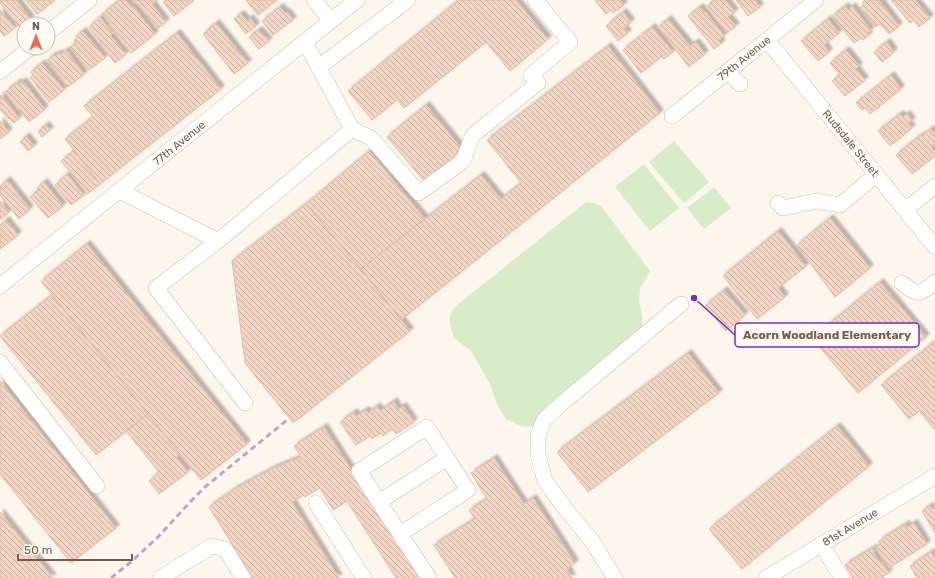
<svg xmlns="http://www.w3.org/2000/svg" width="935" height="578" font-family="Rubik,sans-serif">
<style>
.green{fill:#d8ecc9}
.building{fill:url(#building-back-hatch);stroke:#e6bba3;filter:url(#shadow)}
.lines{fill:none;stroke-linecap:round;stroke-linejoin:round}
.minor-casing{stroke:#d1beb0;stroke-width:16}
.minor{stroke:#fff;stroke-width:15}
.rail{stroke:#b9a8c9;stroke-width:3;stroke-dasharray:6 4;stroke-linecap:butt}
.labels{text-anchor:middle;stroke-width:3;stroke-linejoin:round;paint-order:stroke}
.street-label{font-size:11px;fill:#7a5c4d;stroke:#fffaf3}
.leader{fill:none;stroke:#7b2cbf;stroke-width:1.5}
.callout-dot{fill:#7b2cbf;stroke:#fffaf3;stroke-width:1.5}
.callout{fill:#fffaf3;stroke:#7b2cbf;stroke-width:1.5}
.callout-label{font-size:12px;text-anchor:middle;font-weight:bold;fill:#7a5c4d}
</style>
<defs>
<pattern id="building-back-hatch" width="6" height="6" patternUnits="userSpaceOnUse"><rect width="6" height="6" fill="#f3d5c3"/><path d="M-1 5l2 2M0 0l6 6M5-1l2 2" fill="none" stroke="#cab0a1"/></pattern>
<filter id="shadow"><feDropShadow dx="3.5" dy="-3.5" stdDeviation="1" flood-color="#0004"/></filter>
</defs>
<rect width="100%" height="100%" fill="#fdf6ec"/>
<path class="green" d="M674 141 709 182 684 203 649 162Z
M644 164 679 208 650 231 615 187Z
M714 187 731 208 704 229 687 208Z
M586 202 593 203 601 206 650 271 640 289 639 302 642 315 643 327 533 427 521 426 506 419 498 407 491 386 471 351 454 338 450 324V315L457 305Z"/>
<path class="building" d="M0 0H16L31 19 25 24H24V25L20 28 0 3Z
M26 0H54V1L37 14Z
M120 0H126L131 7 133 6 155 34 131 53 108 25 110 24 102 14Z
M132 0H157L152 4 166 22 157 29 138 4 137 5Z
M166 0H194L174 16 163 2Z
M246 0H277L258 15Z
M459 0H516L548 39 510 71 486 42 404 108 397 100 372 120 348 91Z
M595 0H620L624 5 613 13 611 10 606 14Z
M715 0H725L735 12 728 17 736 26 727 33 706 7Z
M736 0H755L760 7 748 16Z
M865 0H879L899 26 889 34 880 24 876 27 860 8 864 4 863 2Z
M891 0H915L930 18 919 27 914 20 910 23Z
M845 6 848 10 852 6 871 30 867 33 869 35 863 40 861 38 854 43 832 16Z
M280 7 286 13 287 12 293 20 273 35 262 21Z
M700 7 704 12 705 11 724 36 719 40 722 43 714 49 688 16Z
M0 10 15 28 4 36 0 31Z
M623 12 631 22 624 28 628 33 618 41 606 26Z
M241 14 247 21 250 18 256 26 246 34 234 19Z
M100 17 113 34 111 36 126 54 115 63 101 45 102 44 89 27Z
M668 19 690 46 696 42 705 54 689 67 658 27Z
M828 19 839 33 824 45 829 52 818 61 801 41Z
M216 23 248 63 234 74 203 34Z
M652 27 673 52 664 59 662 56 641 73 623 50Z
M259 30 269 41 259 49 249 37Z
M83 31 105 58 89 70 70 47 76 43 74 40 77 37 76 36Z
M177 33 221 89 100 184 65 139 93 117 84 106Z
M887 42 894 52 882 62 874 52Z
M608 46 660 113 401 320 361 269 481 175 501 199 521 183 487 140Z
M66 50 84 74 68 87 47 60 54 55 55 56 59 53 60 55Z
M846 50 859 66 856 69 865 80 845 96 832 81 840 75 830 63Z
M42 63 64 90 49 102 30 77 33 75 31 72Z
M891 75 901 89 870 114 865 108 862 110 856 103Z
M23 81 45 109 29 122 5 92 18 82 19 84Z
M1 95 19 118 14 123 9 118 8 119 0 109V96Z
M426 105 462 149 424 181 387 137Z
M900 114 903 117 907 114 912 121 908 123 912 128 890 146 878 131Z
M0 121 9 132 0 139Z
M46 125 50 130 42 137 38 131Z
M931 129 935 134V144L931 147 935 152V156L912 174 896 155 921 135 922 136Z
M26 136 34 146 28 151 20 142Z
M74 150 100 184 87 194 61 161Z
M369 151 425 219 361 269 306 204Z
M67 174 84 195 71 205 55 185Z
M7 180 30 209 19 219 0 195V186Z
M44 182 63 206 48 218 30 197 39 190 37 188Z
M0 201 9 212 0 220Z
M306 204 361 269 410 331 293 423 245 363 232 261Z
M830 218 870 268 835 297 797 245Z
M6 220 18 235 0 249V225Z
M778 231 806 266 778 288 785 297 757 319 723 276Z
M87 244 247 444 201 480 41 281Z
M880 282 926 337 858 393 812 338Z
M724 290 745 315 726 331 705 306Z
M52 295 148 414 96 455 0 336Z
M935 341V430L919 411 909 419 881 385Z
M688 353 719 393 588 492 557 452Z
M0 381 116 528 71 563 0 474Z
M394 401 398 409 403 406 414 422 396 434 392 429 383 436 381 433 372 439 370 436 356 445 340 422 354 412 356 416 366 410 368 413 377 406 380 411Z
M148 414 180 454 176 457 188 472 159 494 149 481 159 472 126 431Z
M837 426 869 466 742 569 709 529Z
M324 427 420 578H396L347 501 333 510 320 488 305 497 304 495 292 502 339 578H253L209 507 235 489 253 479 274 468 301 457 294 446Z
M494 458 524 504 533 498 575 563 567 569 572 578H455L434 545 475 519 469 510 487 499 471 473Z
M930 506 932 509 935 507V533L922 511Z
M0 512 53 578H0Z
M914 523 927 544 889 568 875 547 881 544 879 541 906 524 907 527Z
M873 548 875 551 873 552 880 562 881 561 889 573 881 578H853L845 565Z
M931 552 935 558V578H917L910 566Z"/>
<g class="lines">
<defs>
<path id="minor" d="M314 0 331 21
M48 33 89 0
M767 40 935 247
M319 67 408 0
M0 72 30 48
M728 72 740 84
M672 116C720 78 768 39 816 0
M352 129 371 138 419 193 463 161 473 135 538 83 531 75 570 42 535 0
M120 191 218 241 352 129 305 42
M778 203 783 208 816 201 840 205 876 175
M905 210 935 186
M218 241 156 288 245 403
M902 283C918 296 919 295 935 282
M0 286 357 0
M0 362 97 486
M379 502 359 471 427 427 447 458 379 502 429 578
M316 503 364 578
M400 534 468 490 447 458
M821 544 842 578
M160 578 212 546 225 549 243 578
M615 578 592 541 568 512 545 481 538 455V436L544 420 561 404 681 304
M766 578 935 476"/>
</defs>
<use href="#minor" class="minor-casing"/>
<use href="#minor" class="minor"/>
<path class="rail" d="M111 578 131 562 157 538 192 500 205 487 287 420"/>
</g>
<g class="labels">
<g class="street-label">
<text transform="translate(744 58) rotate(-39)" y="4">79th Avenue</text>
<text transform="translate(179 143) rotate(-39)" y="4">77th Avenue</text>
<text transform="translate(851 143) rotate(51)" y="4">Rudsdale Street</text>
<text transform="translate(850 527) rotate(-31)" y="4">81st Avenue</text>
</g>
</g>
<path class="leader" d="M694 298L735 335"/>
<circle class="callout-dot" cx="694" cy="298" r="4"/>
<rect class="callout" x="735" y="323" width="184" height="24" rx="4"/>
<g class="callout-label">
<text x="827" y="339">Acorn Woodland Elementary</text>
</g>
<g transform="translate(36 36)"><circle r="19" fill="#fffaf3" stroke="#cabbb1"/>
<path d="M0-3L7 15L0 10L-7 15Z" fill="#e76f51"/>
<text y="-6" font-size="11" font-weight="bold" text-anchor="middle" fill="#7a5c4d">N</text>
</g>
<path d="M18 554v6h114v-6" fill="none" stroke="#7a5c4d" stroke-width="2"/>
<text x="24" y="554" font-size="12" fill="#7a5c4d" stroke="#fffaf3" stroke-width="3" paint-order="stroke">50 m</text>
</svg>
